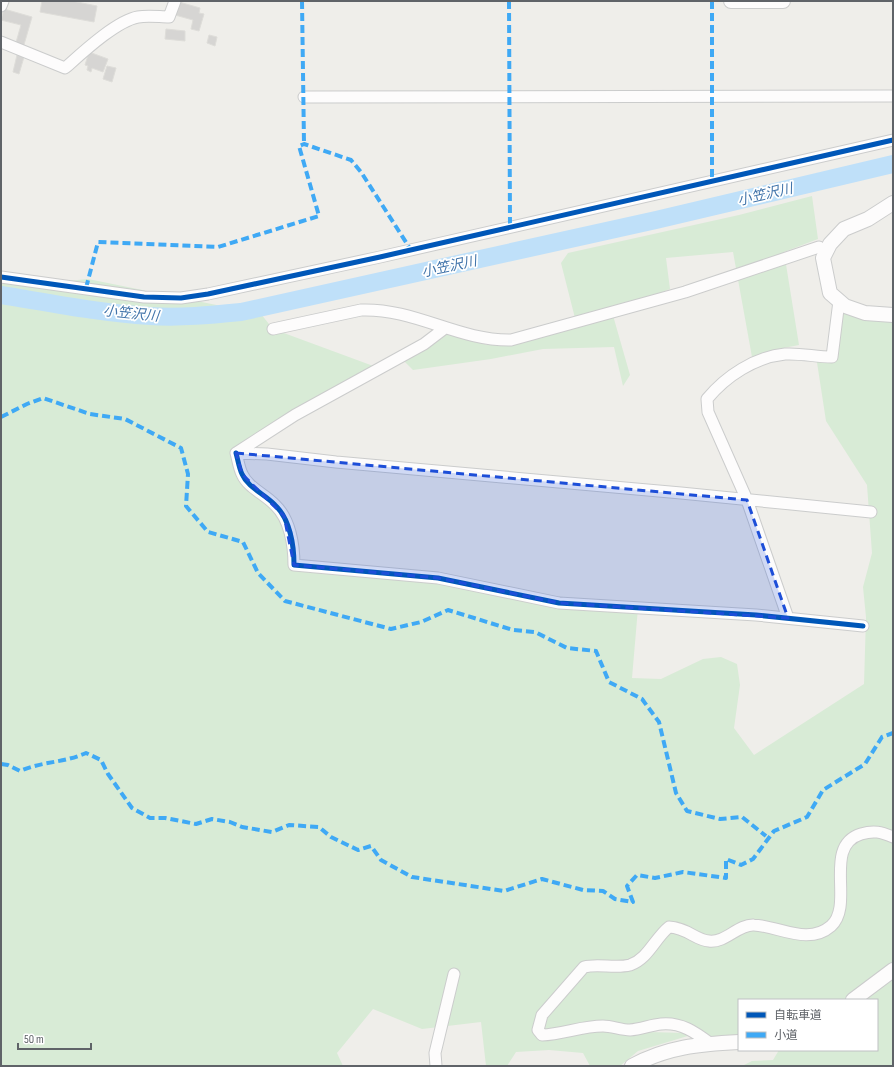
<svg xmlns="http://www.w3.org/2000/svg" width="894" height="1067" font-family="'Sofia Sans Condensed','Noto Sans JP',sans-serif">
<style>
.green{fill:#d8ebd6;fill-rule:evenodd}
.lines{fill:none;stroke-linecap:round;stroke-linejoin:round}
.river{stroke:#bfe0f9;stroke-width:18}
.building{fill:#d6d5d3;stroke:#deddd9}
.minor-casing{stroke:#cbcccc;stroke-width:13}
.tertiary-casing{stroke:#cbcccc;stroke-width:16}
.minor{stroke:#fdfcfc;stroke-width:11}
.tertiary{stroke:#fdfcfc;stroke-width:14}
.quiet{stroke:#3fa9f5;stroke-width:4;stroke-dasharray:8 4;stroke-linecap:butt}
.cycleway-casing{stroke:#fff;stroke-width:8}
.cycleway{stroke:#0057b8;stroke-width:5}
.marked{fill:#1d4ed8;fill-opacity:0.2;stroke:#1d4ed8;stroke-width:3;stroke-dasharray:8 5;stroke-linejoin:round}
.labels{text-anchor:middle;stroke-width:3.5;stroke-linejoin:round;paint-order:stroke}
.water-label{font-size:14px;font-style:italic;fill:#4174aa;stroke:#fff}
</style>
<rect width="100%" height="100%" fill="#efeeea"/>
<path class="green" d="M812 196 818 239 784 252 799 345 778 349 752 357 733 252 666 258 670 289 612 312 630 375 623 386 614 347 543 349 491 359 413 370 400 357 442 330 487 345 576 322 561 263 568 253 739 215Z
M1 275 67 281 88 279 261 314 273 329 376 367 236 453 246 481 284 516 294 565 438 578 559 603 638 608 632 678 661 679 703 659 721 657 737 664 740 685 734 728 754 755 864 684 866 617 863 587 872 553 867 485 826 421 816 356H832L839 305 893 317V1066H742L752 1061 773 1060 779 1050H877V1000H739V1041L691 1035 638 1051 620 1066H590L583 1053 549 1050 516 1052 507 1066H486L481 1022 422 1029 373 1009 337 1053 343 1066H1ZM574 1024H662L685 1033 576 1030Z"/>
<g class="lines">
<path class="river" d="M1 295C50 303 100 313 150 316 180 318 211 315 241 312L656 220 893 164"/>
</g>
<path class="building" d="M42 1H72L97 6 94 22 40 12Z
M179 2 200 8 199 13 204 14 199 31 191 29 193 20 175 15Z
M4 9 32 17 23 48 15 46 21 25 1 20Z
M166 29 185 31V41L165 39Z
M209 35 217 37 215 46 207 43Z
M89 52 108 59 103 72 92 68 91 72 87 70 88 66 85 65Z
M17 55 24 57 19 74 13 72Z
M107 66 116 68 112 82 103 79Z"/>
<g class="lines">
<defs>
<path id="minor" d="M1 6 3 1
M1 42 65 68C82 53 116 21 138 17 148 15 160 17 169 17L175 1
M304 97 893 96
M1 277 144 297 181 298 208 294 380 257 893 140
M273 329 361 310C415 308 458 341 511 340L685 292 819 247
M236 453C238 460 239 468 242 474 248 488 265 494 275 505 290 519 294 545 294 565L438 578 559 603 756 615 863 626
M236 453 267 454 336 462 681 493 871 512
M236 453 295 415 424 344 445 328
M788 618 747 500 708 412 707 399C726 376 755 357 785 354 801 353 816 357 832 357L839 301
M711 1044C695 1032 681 1022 661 1024 651 1025 641 1029 630 1030 621 1030 612 1026 603 1026 582 1026 563 1034 542 1035L538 1030 542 1015 584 967C599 963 614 969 630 965 648 959 655 938 669 927 688 928 695 940 709 941 726 943 738 924 754 925 779 926 808 946 831 926 855 905 822 846 861 834 874 830 881 832 893 837
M436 1066 435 1053 454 974"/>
<path id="tertiary" d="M731 1H783
M893 203 868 219 844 229 830 244 823 258 830 293 845 306 865 313 893 315
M853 1000 893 970
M632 1066C667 1047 699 1044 739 1042"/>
</defs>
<use href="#minor" class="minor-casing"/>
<use href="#tertiary" class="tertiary-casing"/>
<use href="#minor" class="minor"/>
<use href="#tertiary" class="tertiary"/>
<path class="quiet" d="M302 1 304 144
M509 1 510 227
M712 1V181
M86 288 98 242 218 247 319 216 299 146 304 144 351 160 361 172 411 250
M1 417 27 404 43 398 90 414 125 419 181 448 188 474 186 506 208 532 243 542 258 573 285 601 391 629 421 622 448 610 513 630 535 632 567 648 596 651 609 682 642 699 659 722 676 793 687 811 720 819 742 817 766 836
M1 764 8 765 20 771C43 761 64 763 86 753L101 760 108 774 132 808 150 818H165L196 824 212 819 230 822 242 827 272 832 289 825 319 827 331 837 358 850 371 846 381 860 412 877 504 891 542 879 583 890 603 891 615 899 633 902 627 886 637 875 655 878 683 872 726 878V859L741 865 753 859 774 831 807 817 823 790 865 764 882 737 893 733"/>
<defs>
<path id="cycleway" d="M1 277 144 297 181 298 208 294 380 257 893 140
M236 453C238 460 239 468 242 474 248 488 265 494 275 505 290 519 294 545 294 565L438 578 559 603 756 615 863 626"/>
</defs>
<use href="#cycleway" class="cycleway-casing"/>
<use href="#cycleway" class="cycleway"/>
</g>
<path class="marked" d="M236 453 747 500 788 618 559 603 438 578 294 565 284 516 242 474Z"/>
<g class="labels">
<g class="water-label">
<text transform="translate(765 194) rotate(-13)" y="5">小笠沢川</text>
<text transform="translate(449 266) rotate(-12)" y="5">小笠沢川</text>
<text transform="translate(131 313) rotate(6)" y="5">小笠沢川</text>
</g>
</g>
<rect width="894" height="1067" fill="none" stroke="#5f6368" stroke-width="4"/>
<rect x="738" y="999" width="140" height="52" fill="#ffffff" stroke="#bfc1c3"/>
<rect x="746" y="1012" width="20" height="6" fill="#0057b8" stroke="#bfc1c3"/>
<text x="774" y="1019" font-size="12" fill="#5f6368">自転車道</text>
<rect x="746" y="1032" width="20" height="6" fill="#3fa9f5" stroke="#bfc1c3"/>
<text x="774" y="1039" font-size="12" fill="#5f6368">小道</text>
<path d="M18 1043v6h73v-6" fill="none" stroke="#5f6368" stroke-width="2"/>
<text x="24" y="1043" font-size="12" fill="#5f6368" stroke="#ffffff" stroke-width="3" paint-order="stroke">50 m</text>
</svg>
